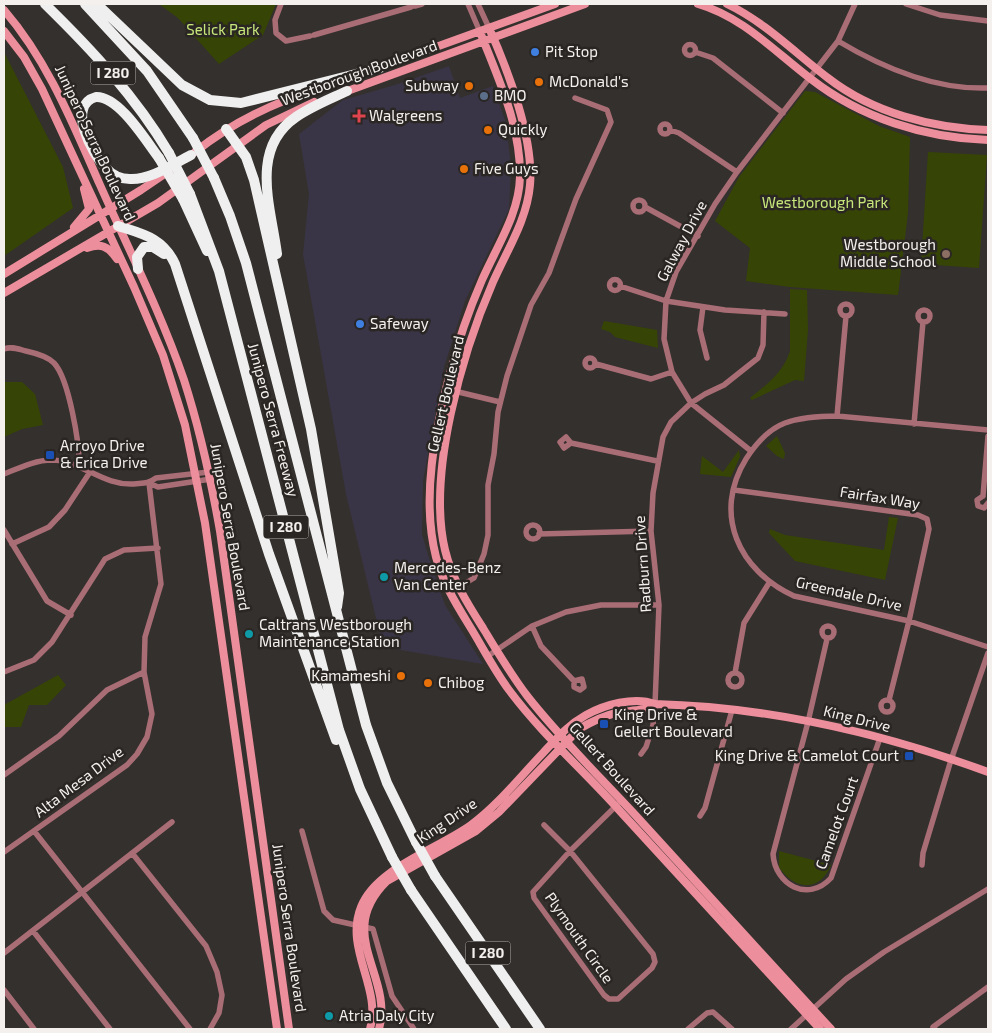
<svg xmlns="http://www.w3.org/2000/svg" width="992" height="1033" font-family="'Exo 2',sans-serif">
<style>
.commercial{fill:#3a3546}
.green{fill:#364505}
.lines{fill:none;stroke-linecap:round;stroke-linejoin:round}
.street{stroke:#a96d75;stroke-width:5.5}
.secondary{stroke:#ec8e9b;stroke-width:8}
.highway{stroke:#efefef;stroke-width:10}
.highway-bridge{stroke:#efefef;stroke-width:10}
.shop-dot{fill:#3f7fe0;stroke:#2a2623;stroke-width:2}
.food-dot{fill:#e8710a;stroke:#2a2623;stroke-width:2}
.service-dot{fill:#5c6f8a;stroke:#2a2623;stroke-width:2}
.health-dot{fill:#e0444e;stroke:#2a2623;stroke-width:2}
.education-dot{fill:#8d6e63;stroke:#2a2623;stroke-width:2}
.transit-dot{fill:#1a4fb4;stroke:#2a2623;stroke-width:2}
.culture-dot{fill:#0f9aa8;stroke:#2a2623;stroke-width:2}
.labels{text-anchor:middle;stroke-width:5;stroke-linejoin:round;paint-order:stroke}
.shield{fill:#2a2623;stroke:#b7b3b1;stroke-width:1}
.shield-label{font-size:14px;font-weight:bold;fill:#f3f0ee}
.park-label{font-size:15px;fill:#c7e77b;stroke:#2a2623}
.poi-label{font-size:15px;fill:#f3f0ee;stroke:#2a2623;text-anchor:start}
.street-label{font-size:15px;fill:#f3f0ee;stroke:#2a2623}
</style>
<rect width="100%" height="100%" fill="#34302d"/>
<path class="commercial" d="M449 66 460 98 493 86 506 123 511 167 509 209 465 301 444 367 423 481 422 534 429 558 445 605 483 664 383 647 346 494 303 254 309 194 299 134 343 100 398 84Z"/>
<path class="green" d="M159 4H276L263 35 219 64 178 18Z
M4 52 63 167 73 208 4 256Z
M805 91 815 92 879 126 910 137 908 213 898 295 790 287 746 281 750 248 715 221 739 177Z
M928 152 987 155 979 268 921 264Z
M790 289 807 290 808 330 804 381 795 380 752 400 750 398C767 384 783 373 790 351Z
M604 321 657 330 658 348 615 337 610 332 601 329Z
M4 382H22L35 394 43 425 22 429 4 437Z
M777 436 785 453 784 459 777 456 766 446Z
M739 450 740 457 731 477 700 474 702 456 723 472Z
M889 517 898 518 885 580 795 561 769 533 770 529 785 535 884 550Z
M58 675 66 685 47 705H29L21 727H4V705Z
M779 851 831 865C820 892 795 891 779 867Z"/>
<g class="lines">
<path class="street" d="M281 4 275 20 276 33 286 41 310 36
M468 4 480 32
M478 4 489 28
M906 4 940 15 988 21
M415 6 422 4
M314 35 411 7
M838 41C883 68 934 90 988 88
M684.5 50a5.5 5.5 0 1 1 11 0a5.5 5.5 0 1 1-11 0Z
M695 52 713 58 783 113
M660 129a5 5 0 1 1 10 0a5 5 0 1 1-10 0Z
M670 130 679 133 737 172
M633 206a6 6 0 1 1 12 0a6 6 0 1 1-12 0Z
M645 207 698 236
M609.5 285a5.5 5.5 0 1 1 11 0a5.5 5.5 0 1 1-11 0Z
M620 286 666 301 725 310 785 314
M840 310a6 6 0 1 1 12 0a6 6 0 1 1-12 0Z
M703 307 700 330 707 358
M918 316a6 6 0 1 1 12 0a6 6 0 1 1-12 0Z
M4 349C11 346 18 349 26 351 35 353 48 357 54 363 69 379 80 445 79 467
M585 363a5 5 0 1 1 10 0a5 5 0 1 1-10 0Z
M596 364 651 379 672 372
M446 389 500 402
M837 416 846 316
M914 424 923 322
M988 430 837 416C820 416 802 417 785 423 769 429 755 445 746 459 712 514 739 571 794 596L909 621 988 647
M571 443 564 448 560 442 566 437 571 443 657 461
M751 451 691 403 672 372 664 339 666 301 676 272 715 204 737 172 838 41 855 4
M4 474C19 468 35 460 52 460 82 461 103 486 134 484 143 483 148 484 156 478L209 472
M149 483 158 487 211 479
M734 490 918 515 927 519 929 529 909 621 889 700
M983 496 988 436
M983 496 977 500 978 506 984 508 988 503
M526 532a7 7 0 1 1 14 0a7 7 0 1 1-14 0Z
M4 530 47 601 71 615
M539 534 651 531
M12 544 49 527 65 510 90 472
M459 587 474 578 484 554 488 535V485L494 454 498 412 507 376 531 305 549 273 576 199 611 122 607 110 575 98
M822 632a6 6 0 1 1 12 0a6 6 0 1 1-12 0Z
M532 626 541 646 574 681V687L580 690 584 687 582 679 574 681
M827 639 808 722 773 854C775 885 808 903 831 878L880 738
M488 656 532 626 566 612 601 605H659
M4 672 34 660 52 642 105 559 124 550 158 548
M735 673 744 623 769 583
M728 680a7 7 0 1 1 14 0a7 7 0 1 1-14 0Z
M881 706a6 6 0 1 1 12 0a6 6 0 1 1-12 0Z
M641 754 646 747 653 725 655 704 659 605 651 531 653 493 663 437 671 422 691 403 705 394 724 385 758 358 763 345 764 312
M4 775 59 736 107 690 144 672
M700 816 705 808 732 710
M544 825 570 851 618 804
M34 831 190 1029
M302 831 324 911 333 920 373 929 392 996 414 1029
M570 851 653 954 655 962 652 968 618 999H609L604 995 534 898 533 892Z
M4 852 127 765 137 754 147 737 152 714 144 672 145 637 161 584 149 483
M132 853 206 946 217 972 222 995 219 1013 210 1029
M922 865 923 853 951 760 988 653
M33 931 110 1029
M4 953 172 822
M4 990 34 1029
M688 1029 707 1013 713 1012 732 1029
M791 1029 846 979 884 952 988 889
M935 1029 933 1027 988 987"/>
<path class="secondary" d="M698 4C743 17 774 51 811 79 861 118 925 138 988 140
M727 4C765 22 795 53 828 78 873 113 932 128 988 130
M4 10C48 61 73 124 100 185 129 250 161 313 184 380 200 430 211 480 220 531L289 1029
M489 28C508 70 534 139 530 185 527 220 507 250 493 282 462 353 427 474 445 550 452 579 467 603 483 628 497 651 511 675 528 697 561 739 601 778 638 818 702 888 766 959 831 1029
M4 31 24 57 42 89 134 287 163 355 185 425 205 523 277 1029
M480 32C498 78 521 126 520 177 519 214 497 246 482 280 469 310 458 341 450 373 435 431 421 498 436 557 443 584 458 607 472 630 484 650 495 671 509 690 541 733 583 770 619 810 686 883 753 956 820 1029
M375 69 555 4
M342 93 585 4
M195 152C234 121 274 103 322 87
M74 227 89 209 84 189
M87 248C101 243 108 246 117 259
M4 274 141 190 172 169
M4 293 158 203 266 125 314 102
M370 1029C382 988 344 949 361 907 376 868 438 849 471 825 498 805 520 777 543 753 557 738 568 725 586 715 604 705 634 696 655 704 768 707 882 733 988 772
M379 1029C394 975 333 934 387 881L476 831 499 812 579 729C591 722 603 716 616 713 629 710 643 712 655 704"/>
<path class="highway" d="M45 4C92 50 135 96 169 153
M85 4 147 71 193 138
M97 4 182 85 210 100 241 103 380 68
M226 129 246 157 254 180 311 429 339 593 337 607
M159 158C146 141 119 96 96 97 66 105 92 155 106 168 112 175 121 179 130 179 151 180 173 164 191 155
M214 178 230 216 246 263 366 725 387 783 416 842
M190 194 219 271 339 730 360 789 392 857
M183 199 207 251
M118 226C143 234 163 238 175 264L269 554 336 740
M277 254C271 207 249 149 296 117 312 106 330 99 347 91
M138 269 137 257 144 247H153L164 254
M435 876 540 1029
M411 890 506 1029"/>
<path class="highway-bridge" d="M193 138 214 178
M169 153 190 194
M159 158 183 199
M416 842 435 876
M392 857 411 890"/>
</g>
<g class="shop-dot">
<circle cx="535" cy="52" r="5"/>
<circle cx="360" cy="324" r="5"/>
</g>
<g class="food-dot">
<circle cx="539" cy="82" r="5"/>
<circle cx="469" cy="86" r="5"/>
<circle cx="488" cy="130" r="5"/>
<circle cx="464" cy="169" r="5"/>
<circle cx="401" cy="676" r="5"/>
<circle cx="428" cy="683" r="5"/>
</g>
<circle class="service-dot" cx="484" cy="96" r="5"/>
<path class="health-dot" d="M356.5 108.5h5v5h5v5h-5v5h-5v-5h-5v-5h5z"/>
<circle class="education-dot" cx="946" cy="254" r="5"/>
<g class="transit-dot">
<rect x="45" y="450" width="10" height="10" rx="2.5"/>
<rect x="599" y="719" width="10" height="10" rx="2.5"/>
<rect x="904" y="751" width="10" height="10" rx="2.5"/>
</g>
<g class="culture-dot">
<circle cx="384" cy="577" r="5"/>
<circle cx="249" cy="634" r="5"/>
<circle cx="329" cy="1016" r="5"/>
</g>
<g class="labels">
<g class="shield">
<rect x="90.5" y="61.5" width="45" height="23" rx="4"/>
<rect x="263.5" y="515.5" width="45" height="23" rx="4"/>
<rect x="465.5" y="941.5" width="45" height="23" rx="4"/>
</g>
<g class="shield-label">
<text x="113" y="78">I 280</text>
<text x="286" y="532">I 280</text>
<text x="488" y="958">I 280</text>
</g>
<g class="park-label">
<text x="223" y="35">Selick Park</text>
<text x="825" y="208">Westborough Park</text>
</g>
<g class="poi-label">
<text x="545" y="57">Pit Stop</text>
<text x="549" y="87">McDonald's</text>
<text x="459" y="91" text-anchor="end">Subway</text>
<text x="494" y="101">BMO</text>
<text x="369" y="121">Walgreens</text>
<text x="498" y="135">Quickly</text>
<text x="474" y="174">Five Guys</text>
<text x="936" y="250" text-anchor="end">Westborough<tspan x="936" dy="17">Middle School</tspan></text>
<text x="370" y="329">Safeway</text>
<text x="60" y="451">Arroyo Drive<tspan x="60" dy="17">&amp; Erica Drive</tspan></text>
<text x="394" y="573">Mercedes-Benz<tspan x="394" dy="17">Van Center</tspan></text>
<text x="259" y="630">Caltrans Westborough<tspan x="259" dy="17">Maintenance Station</tspan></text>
<text x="391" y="681" text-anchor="end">Kamameshi</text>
<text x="438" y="688">Chibog</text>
<text x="614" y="720">King Drive &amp;<tspan x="614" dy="17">Gellert Boulevard</tspan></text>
<text x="899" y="761" text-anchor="end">King Drive &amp; Camelot Court</text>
<text x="339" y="1021">Atria Daly City</text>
</g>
<g class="street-label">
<text transform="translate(359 73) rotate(-20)" y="5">Westborough Boulevard</text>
<text transform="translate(95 143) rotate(65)" y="5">Junipero Serra Boulevard</text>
<text transform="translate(682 241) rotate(-62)" y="5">Galway Drive</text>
<text transform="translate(446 394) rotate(-77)" y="5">Gellert Boulevard</text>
<text transform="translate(273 420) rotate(75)" y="5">Junipero Serra Freeway</text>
<text transform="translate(880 498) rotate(9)" y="5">Fairfax Way</text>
<text transform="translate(230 527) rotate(80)" y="5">Junipero Serra Boulevard</text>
<text transform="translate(643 564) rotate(-94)" y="5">Radburn Drive</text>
<text transform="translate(849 594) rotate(13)" y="5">Greendale Drive</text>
<text transform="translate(857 719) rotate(14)" y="5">King Drive</text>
<text transform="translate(612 769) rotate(48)" y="5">Gellert Boulevard</text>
<text transform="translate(79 782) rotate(-37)" y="5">Alta Mesa Drive</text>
<text transform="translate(447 821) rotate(-34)" y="5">King Drive</text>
<text transform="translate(837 823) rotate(-70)" y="5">Camelot Court</text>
<text transform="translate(289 928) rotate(82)" y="5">Junipero Serra Boulevard</text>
<text transform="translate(579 938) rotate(55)" y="5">Plymouth Circle</text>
</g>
</g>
<rect width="992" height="1033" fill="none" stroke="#f3f0ee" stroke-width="10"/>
</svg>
